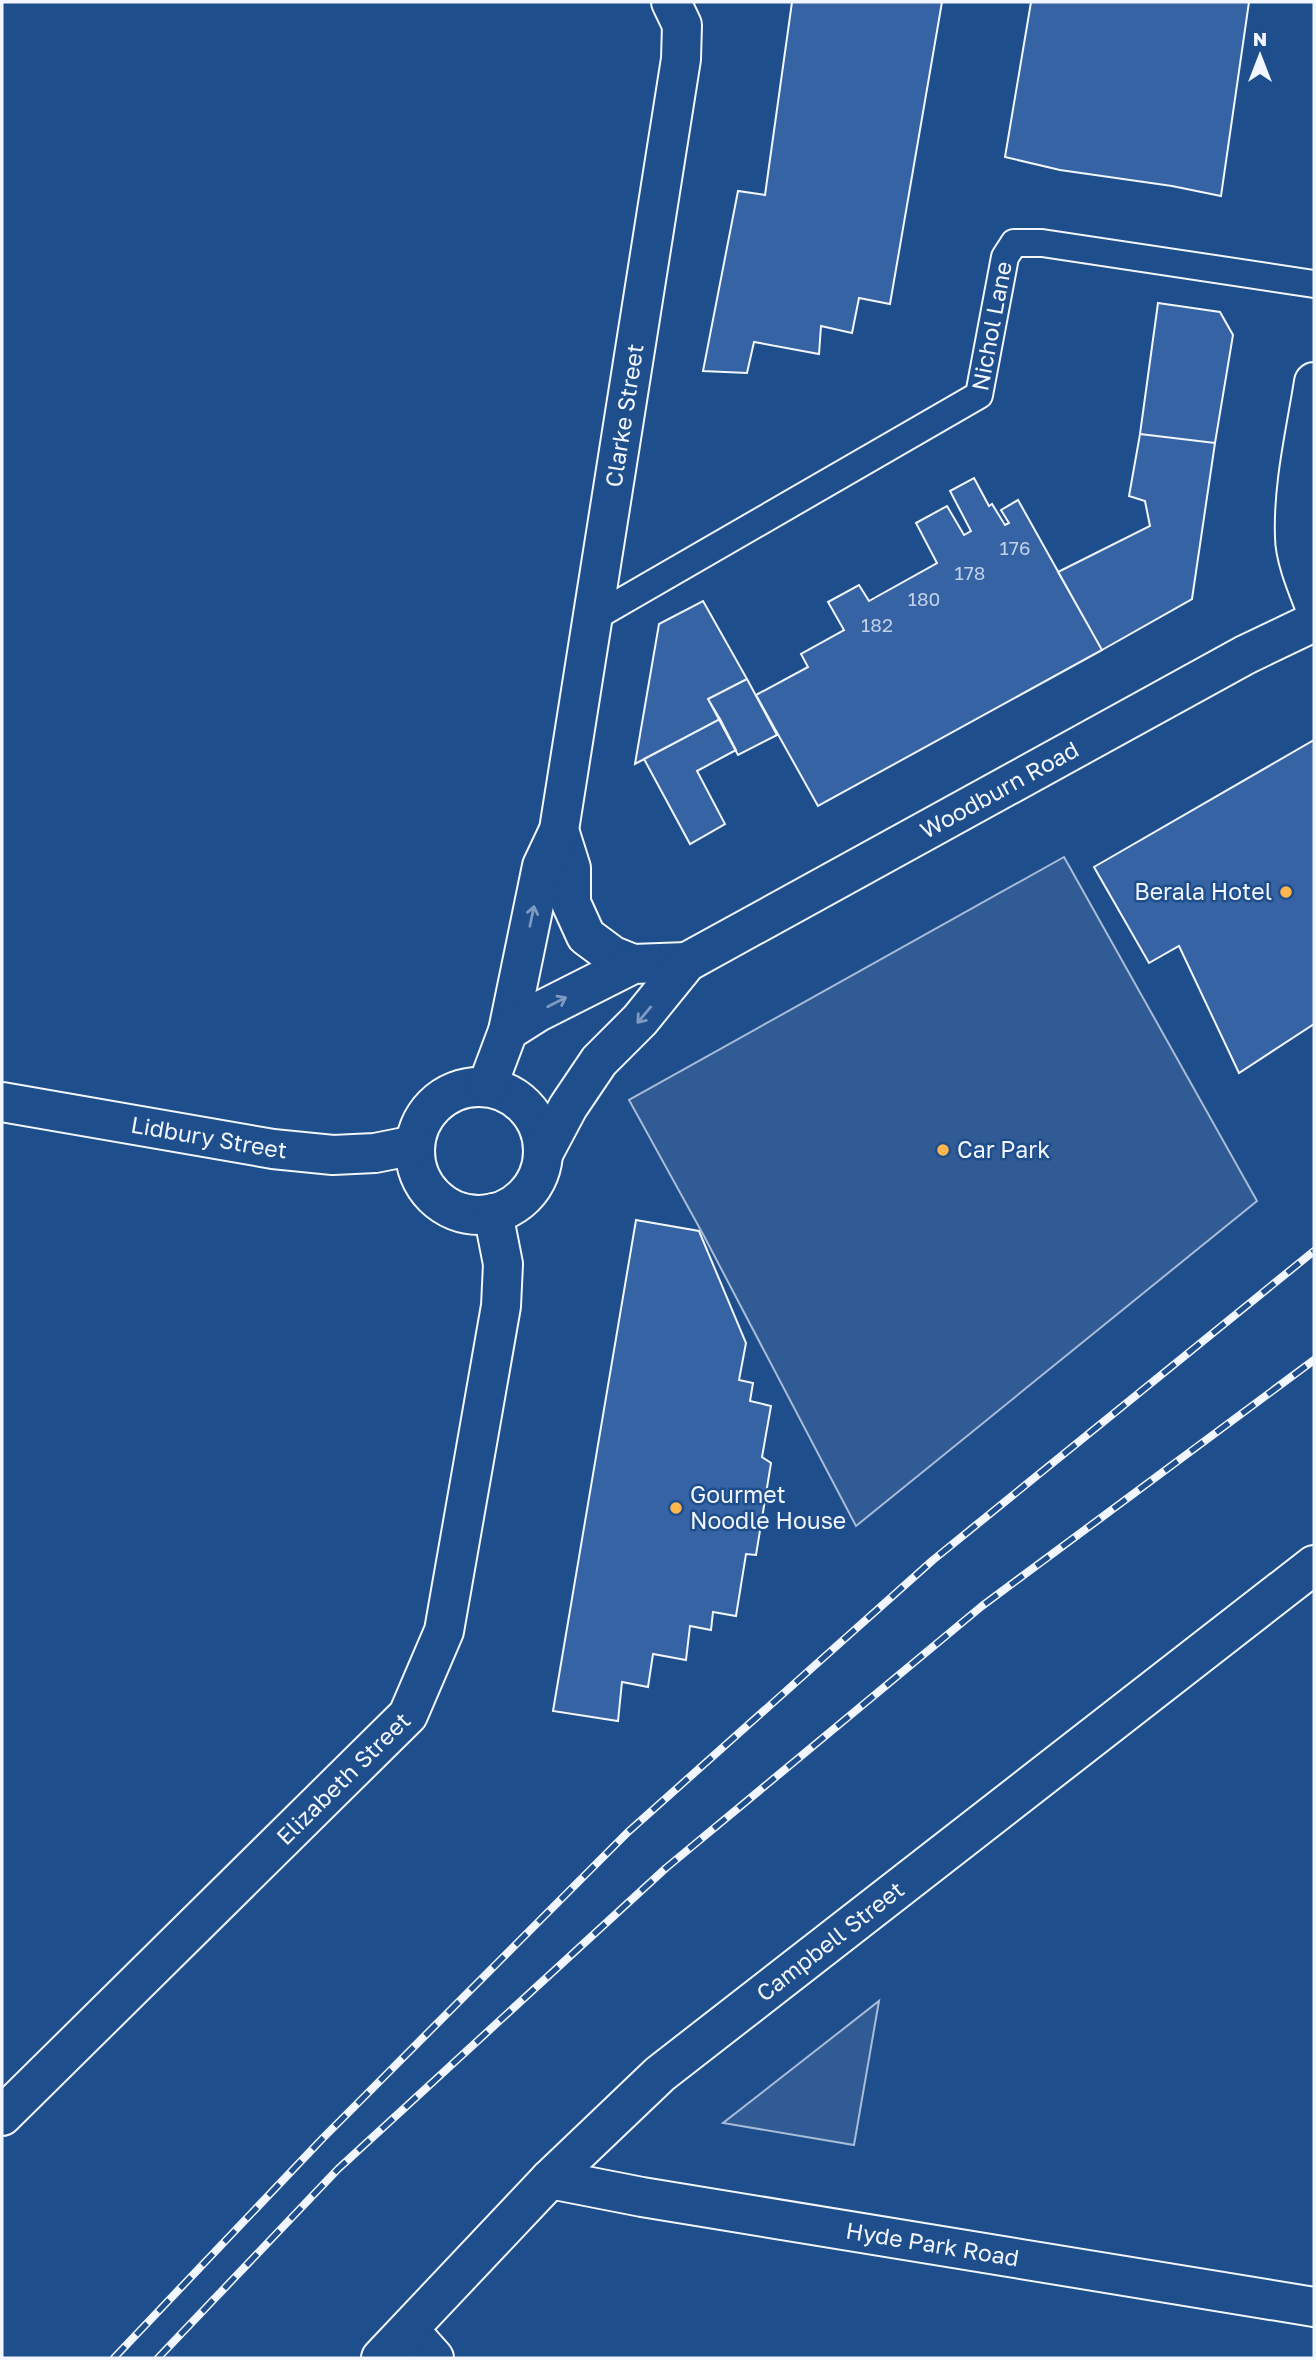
<svg xmlns="http://www.w3.org/2000/svg" width="1316" height="2360" font-family="'Golos Text',sans-serif">
<style>
.built{fill:#305b95;stroke:#a8bbd7;stroke-width:2}
.building{fill:#3563a3;stroke:#f2f6ff;stroke-width:2}
.lines{fill:none;stroke-linecap:round;stroke-linejoin:round}
.lane-casing{stroke:#f2f6ff;stroke-width:30}
.street-casing{stroke:#f2f6ff;stroke-width:42}
.lane{stroke:#1f4e8c;stroke-width:26}
.street{stroke:#1f4e8c;stroke-width:38}
.rail-casing{stroke:#f2f6ff;stroke-width:8}
.rail{stroke:#1f4e8c;stroke-width:5;stroke-dasharray:16;stroke-linecap:butt}
.oneway{stroke:#7e9ac0}
.poi-dot{fill:#ffb74d;stroke:#1f4e8c;stroke-width:2.5}
.labels{text-anchor:middle;stroke-width:5;stroke-linejoin:round;paint-order:stroke}
.number-label{font-size:19px;fill:#c3d1e8}
.street-label{font-size:23px;fill:#f2f6ff;stroke:#1f4e8c}
.poi-label{font-size:23px;fill:#f2f6ff;stroke:#1f4e8c;text-anchor:start}
</style>
<rect width="100%" height="100%" fill="#1f4e8c"/>
<path class="built" d="M1064 857 1257 1201 856 1526 704 1236 629 1100Z
M879 2001 854 2145 723 2123Z"/>
<path class="building" d="M792 2H942L890 304 859 298 852 333 821 326 819 354 754 342 747 373 703 371 738 191 765 195Z
M1031 2H1249L1221 196 1172 186 1060 170 1005 157Z
M1158 303 1220 312 1233 335 1215 443 1140 434Z
M1140 434 1215 443 1192 599 1102 650 1058 572 1150 526 1145 501 1129 496Z
M974 478 989 506 992 504 1005 525 1009 523 1001 510 1018 500 1102 650 818 806 756 695 808 667 801 654 844 630 828 602 859 585 869 601 937 563 916 523 947 506 964 535 971 531 950 491Z
M703 601 747 679 708 699 720 719 635 764 659 624Z
M747 679 777 735 738 755 708 699Z
M720 719 736 750 697 771 725 824 690 844 644 759Z
M1314 740V1024L1239 1073 1179 946 1149 963 1094 867Z
M636 1220 699 1231 746 1343 739 1380 753 1383 750 1401 771 1406 762 1457 771 1463 756 1555 746 1554 736 1616 713 1612 711 1630 690 1626 686 1660 653 1654 648 1687 622 1682 618 1721 553 1711Z"/>
<g class="lines">
<defs>
<g id="lane">
<path id="s1" d="M593 618 979 395 1005 257 1014 243H1042L1314 284"/>
</g>
<g id="street">
<path d="M1314 382C1306 433 1293 486 1295 537 1295 557 1307 586 1314 604"/>
<path d="M559 830 571 868V903L586 936 613 956 633 964"/>
<path id="s2" d="M508 1031 542 866 559 830 681 59 682 25 671 2"/>
<circle cx="479" cy="1151" r="64"/>
<path d="M487 1087 508 1031 538 1012 633 964 687 962"/>
<path id="s3" d="M2 1102 273 1149 333 1155 375 1153 415 1145"/>
<path id="s4" d="M543 1154 568 1107 599 1061 640 1020 687 962 1245 655 1314 622"/>
<path id="s5" d="M2 2116 408 1715 444 1631 501 1306 503 1264 493 1213"/>
<path id="s6" d="M550 2179 642 2197 1314 2307"/>
<path d="M409 2330 434 2358"/>
<path id="s7" d="M381 2358 550 2179 660 2074 1314 1565"/>
</g>
</defs>
<use href="#lane" class="lane-casing"/>
<use href="#street" class="street-casing"/>
<use href="#lane" class="lane"/>
<use href="#street" class="street"/>
<defs>
<path id="rail" d="M114 2358 323 2138 628 1832 933 1560 1314 1251
M158 2358 338 2169 666 1868 982 1606 1314 1360"/>
</defs>
<use href="#rail" class="rail-casing"/>
<use href="#rail" class="rail"/>
</g>
<defs><path id="oneway-shaft" d="M-6 0H5M1.5-3L5.5 0L1.5 3" fill="none" stroke-width="1.6" stroke-linecap="round" stroke-linejoin="round" transform="scale(1.75)"/></defs>
<g class="oneway">
<use href="#oneway-shaft" transform="translate(532 916) rotate(-78)"/>
<use href="#oneway-shaft" transform="translate(557 1002) rotate(-27)"/>
<use href="#oneway-shaft" transform="translate(644 1015) rotate(130)"/>
</g>
<g class="poi-dot">
<circle cx="1286" cy="892" r="7"/>
<circle cx="943" cy="1150" r="7"/>
<circle cx="676" cy="1508" r="7"/>
</g>
<g class="labels">
<g class="number-label">
<text x="1015" y="555">176</text>
<text x="970" y="580">178</text>
<text x="924" y="606">180</text>
<text x="877" y="632">182</text>
</g>
<g class="street-label">
<text dy="8" stroke="none"><textPath href="#s1" startOffset="516">Nichol Lane</textPath></text>
<text dy="8" stroke="none"><textPath href="#s2" startOffset="628">Clarke Street</textPath></text>
<text dy="8" stroke="none"><textPath href="#s4" startOffset="598">Woodburn Road</textPath></text>
<text dy="8" stroke="none"><textPath href="#s3" startOffset="210">Lidbury Street</textPath></text>
<text dy="8" stroke="none"><textPath href="#s5" startOffset="480">Elizabeth Street</textPath></text>
<text dy="8" stroke="none"><textPath href="#s7" startOffset="614">Campbell Street</textPath></text>
<text dy="8" stroke="none"><textPath href="#s6" startOffset="388">Hyde Park Road</textPath></text>
</g>
<g class="poi-label">
<text x="1272" y="900" text-anchor="end">Berala Hotel</text>
<text x="957" y="1158">Car Park</text>
<text x="690" y="1503">Gourmet<tspan x="690" dy="26">Noodle House</tspan></text>
</g>
</g>
<rect width="1316" height="2360" fill="none" stroke="#f2f6ff" stroke-width="7"/>
<g transform="translate(1260 56)" stroke="#1f4e8c" stroke-width="5" paint-order="stroke">
<path d="M0-5L12 26L0 18L-12 26Z" fill="#f2f6ff"/>
<text y="-10" font-size="19" font-weight="bold" text-anchor="middle" fill="#f2f6ff">N</text>
</g>
</svg>
